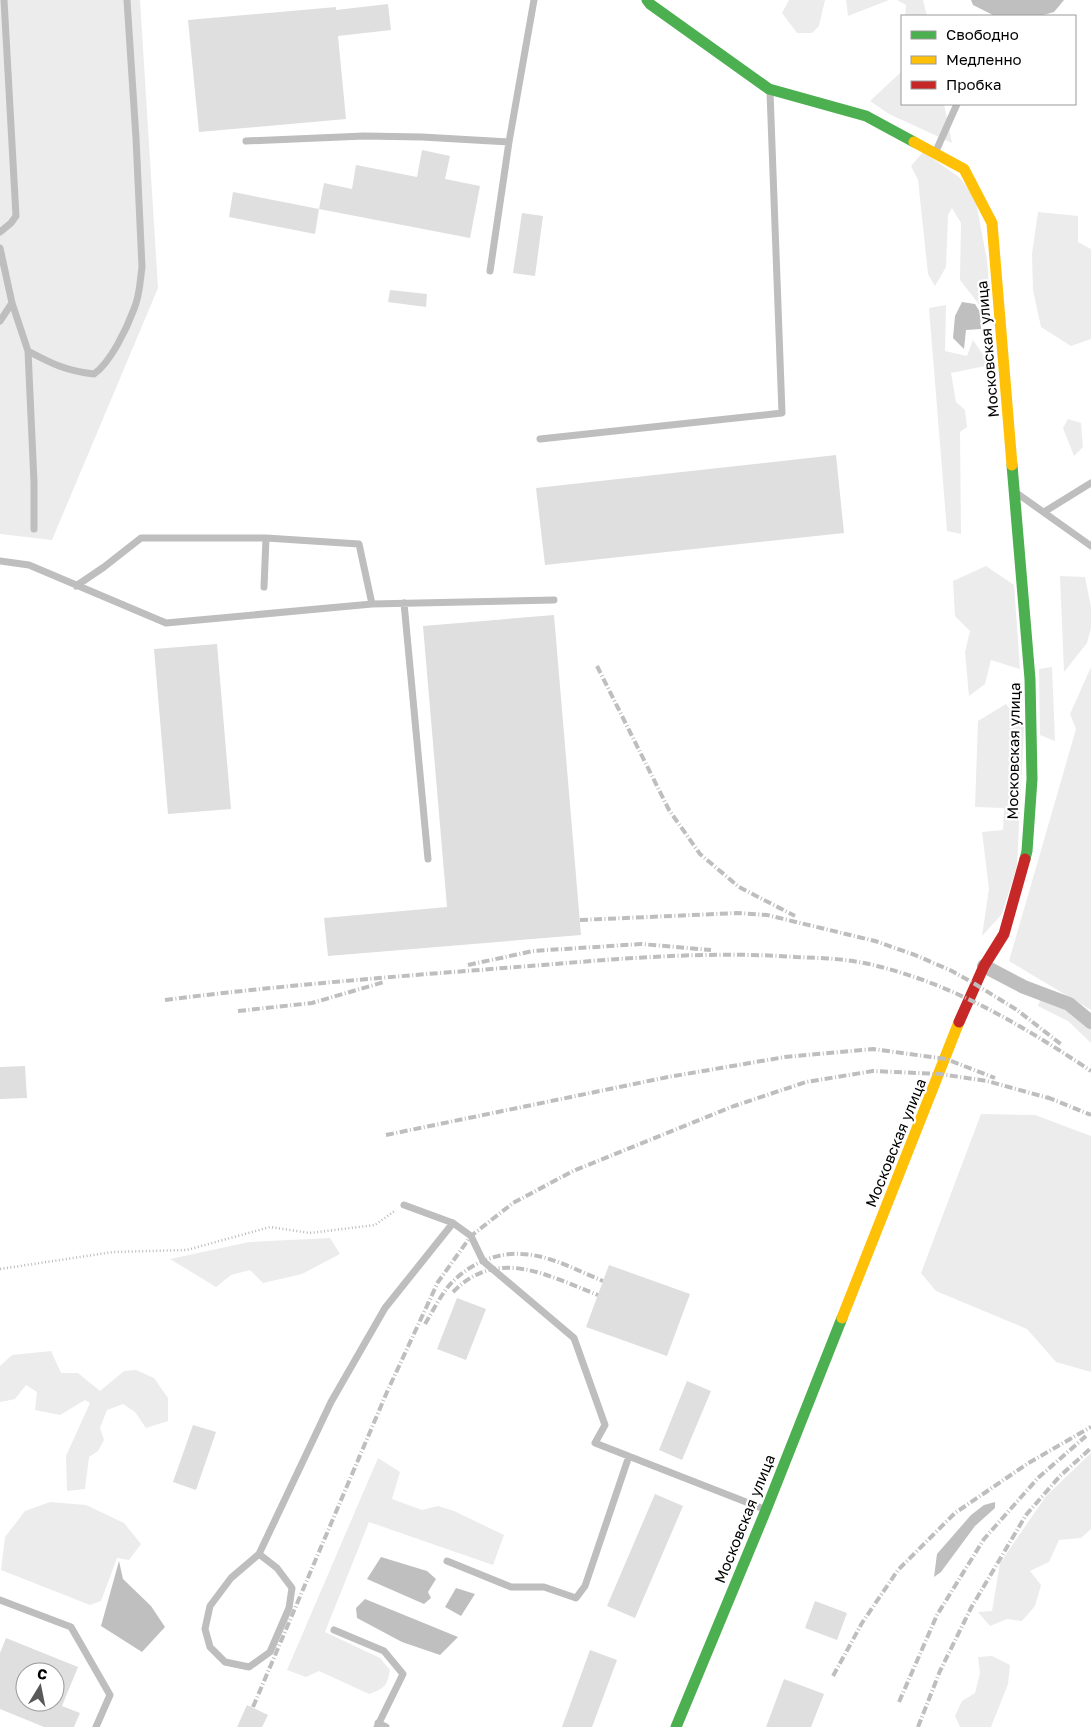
<svg xmlns="http://www.w3.org/2000/svg" width="1091" height="1727" font-family="'Golos Text',sans-serif">
<style>
.green{fill:#ececec}
.water{fill:#bfbfbf}
.building{fill:#dfdfdf;fill-rule:evenodd}
.lines{fill:none;stroke-linecap:round;stroke-linejoin:round}
.path{stroke:#b9b9b9;stroke-width:2.5;stroke-dasharray:1 2.5;stroke-linecap:butt}
.lane{stroke:#bebebe;stroke-width:7}
.street{stroke:#bebebe;stroke-width:14}
.fast{stroke:#4caf50;stroke-width:11}
.slow{stroke:#ffc107;stroke-width:11}
.jam{stroke:#c62828;stroke-width:11}
.rail{stroke:#bebebe;stroke-width:4;stroke-dasharray:8 2.5 1 2.5;stroke-linecap:butt}
.labels{text-anchor:middle;stroke-width:4.5;stroke-linejoin:round;paint-order:stroke}
.street-label{font-size:15px;fill:#000;stroke:#fff}
</style>
<rect width="100%" height="100%" fill="#fff"/>
<path class="green" d="M0 0H140L158 288 52 540 0 534Z
M789 0H825L819 26 812 33H797L782 13Z
M846 0H889L848 16Z
M897 0H923L927 16H905L906 5Z
M902 37V104H944L952 143 889 114 870 101 901 72Z
M923 152 959 177 975 197 987 260 991 308 981 307 960 280 961 223 952 208 948 215 946 267 935 286 928 274 918 180 911 166Z
M1038 212 1078 216V242L1091 249V339L1071 346 1041 327 1033 290 1032 254Z
M946 305 945 351 967 356 973 340 990 365 951 373 956 402 965 410 967 427 960 432 961 534 947 531 929 308Z
M1068 419 1081 423 1083 447 1074 456 1063 428Z
M986 566 1014 585 1020 669 991 660 985 684 969 696 965 652 970 631 955 616 953 581Z
M1060 576 1085 577 1091 607V628L1087 643 1064 672Z
M1052 667 1055 741 1040 735 1039 669Z
M1091 667V1010L1009 961 1076 729 1070 714Z
M1006 704 1024 727 1017 866 1002 914 982 936 989 889 982 832 1003 830 1004 808 975 807 978 721Z
M1041 998 1061 1007 1091 1026V1043L1068 1021 1038 1006Z
M981 1114 1035 1115 1091 1136V1372L1056 1362 1027 1329 936 1291 921 1273Z
M330 1238 340 1254 302 1274 263 1283 250 1270 231 1275 216 1287 170 1259 249 1242Z
M51 1351 61 1373H78L100 1391 124 1371 136 1370 154 1378 168 1398V1421L146 1428 135 1412 123 1404 107 1410 100 1428 104 1440 98 1451 89 1457 85 1489 67 1491 66 1456 90 1403 85 1400 60 1415 35 1410 37 1392 26 1385 15 1399 1 1402 0 1401V1366L12 1355Z
M1091 1453V1529L1081 1538 1059 1540 1049 1562 1030 1571 1041 1585 1035 1606 1022 1621 1007 1619 990 1626 978 1612 992 1611 1000 1563 1046 1496Z
M378 1458 400 1472 392 1499 422 1510 438 1506 454 1511 504 1535 493 1565 369 1522 325 1632 380 1658 390 1670C387 1686 385 1688 369 1694L319 1671 306 1677 287 1670Z
M50 1502 86 1505 124 1523 141 1544 129 1560 117 1558 101 1601 90 1605 1 1570 5 1537 25 1511Z
M992 1656 1010 1665 1008 1684 991 1727H960L955 1716 962 1701 975 1693 980 1673 978 1657Z"/>
<path class="water" d="M971 0H1064L1054 12 1040 16H995L973 5Z
M962 302 975 304 980 312 981 329 966 330 964 349 953 338 955 316Z
M995 1502V1508L975 1526 941 1572 934 1577 937 1554 971 1515 984 1505Z
M381 1557 427 1571 436 1579 428 1592 431 1598 424 1604 367 1579Z
M119 1561 123 1579 151 1606 165 1627 142 1652 101 1626Z
M456 1588 475 1594 461 1616 445 1607Z
M365 1599 458 1637 440 1655 402 1642 357 1618 356 1608Z"/>
<path class="building" d="M388 4 391 30 338 36 346 119 199 132 188 20 336 7V10Z
M422 150 450 156 445 179 480 186 470 238 319 209 324 183 352 189 356 165 417 177Z
M233 192 319 209 315 234 229 217Z
M522 213 543 216 535 276 513 273Z
M390 290 427 294 426 307 388 302Z
M836 455 844 533 545 565 536 488Z
M554 615 581 935 328 956 324 918 447 907 423 626Z
M217 644 231 809 168 814 154 649Z
M25 1066 27 1098 0 1099V1067Z
M609 1265 690 1294 667 1356 586 1327Z
M457 1298 486 1309 466 1360 437 1349Z
M687 1381 711 1391 682 1460 659 1450Z
M193 1425 216 1432 196 1490 173 1482Z
M655 1494 683 1506 635 1618 607 1606Z
M815 1601 847 1613 837 1640 805 1628Z
M6 1638 78 1667 62 1706 80 1713 74 1727H44L0 1709V1653ZM25 1672H55V1702H25Z
M590 1650 617 1660 592 1727H562Z
M784 1679 824 1694 811 1727H766Z
M247 1705 268 1715 262 1727H237Z"/>
<g class="lines">
<path class="path" d="M0 1269 113 1252 187 1250 270 1227 310 1233 375 1225 396 1210"/>
<path class="lane" d="M246 141 364 136 422 137 509 142
M936 151 957 104
M0 232 11 223 16 216 4 0
M0 248 12 303 28 351 34 482V529
M490 271 509 142 534 0
M0 321 12 303
M28 351C52 364 67 371 94 374 111 362 127 328 134 309 140 295 140 281 142 267L136 138 127 0
M540 439 782 413 770 92
M1018 494 1091 546
M1044 512 1091 483
M0 561 29 565 166 623 372 604 554 600
M76 586 104 567 141 538H266L359 544 372 604
M264 587 266 538
M404 603 428 859
M404 1205 453 1223 471 1236 483 1261 574 1338 605 1425 595 1443 764 1509
M259 1554 277 1568 292 1588 289 1608 270 1652 249 1667 225 1662 210 1647 205 1629 210 1606 231 1578 259 1554 331 1402 385 1308 453 1223
M447 1561 511 1587H544L576 1598 585 1586 629 1456
M0 1600 71 1627 110 1695 96 1727
M334 1630 384 1651 403 1674 377 1727
M378 1723 386 1727"/>
<path class="street" d="M984 966 1024 987 1069 1004 1091 1022"/>
<path class="fast" d="M647 0 650 4 769 89 866 116 914 142
M1012 465 1030 679 1032 779 1027 851 1025 859
M676 1727 766 1510 842 1318"/>
<path class="slow" d="M914 142 964 169 992 223 1012 465
M842 1318 959 1022"/>
<path class="jam" d="M959 1022 984 966 1004 934 1025 859"/>
<path class="rail" d="M597 666 669 810 700 854 739 887 795 916
M580 920 737 913 767 915 875 941 915 955 952 971 975 984 1017 1010 1062 1045
M468 965 533 951 641 944 711 950
M165 1000C290 984 416 975 542 965 627 958 711 951 796 957 823 958 851 959 877 966 955 985 1025 1027 1091 1071
M238 1011 312 1003 384 982
M1047 1097 1091 1115
M386 1135 668 1077 785 1057 873 1049 946 1059 995 1078
M453 1292C498 1246 548 1276 598 1295
M425 1324C432 1312 439 1299 447 1288 465 1266 494 1252 522 1254 550 1255 578 1271 603 1281
M833 1676 862 1623 898 1570 955 1513 1027 1464 1091 1427
M899 1702 937 1615 984 1539 1038 1478 1086 1436
M253 1707 387 1392 438 1282 471 1236 513 1203 573 1171 734 1106 806 1082 873 1071 940 1074 987 1081 1052 1099
M918 1727 940 1671 971 1608 1026 1515 1060 1476 1091 1448"/>
</g>
<g class="labels">
<g class="street-label">
<text transform="translate(988 349) rotate(-95)" y="5">Московская улица</text>
<text transform="translate(1014 751) rotate(-89)" y="5">Московская улица</text>
<text transform="translate(896 1143) rotate(-68)" y="5">Московская улица</text>
<text transform="translate(745 1519) rotate(-68)" y="5">Московская улица</text>
</g>
</g>
<rect x="901" y="15" width="175" height="90" fill="#ffffff" stroke="#999999"/>
<rect x="911" y="31" width="25" height="8" fill="#4caf50" stroke="#999999"/>
<text x="946" y="40" font-size="15" fill="#000000">Свободно</text>
<rect x="911" y="56" width="25" height="8" fill="#ffc107" stroke="#999999"/>
<text x="946" y="65" font-size="15" fill="#000000">Медленно</text>
<rect x="911" y="81" width="25" height="8" fill="#c62828" stroke="#999999"/>
<text x="946" y="90" font-size="15" fill="#000000">Пробка</text>
<g transform="translate(40 1687) rotate(10)"><circle r="24" fill="#ffffff" stroke="#999999"/>
<path d="M0-4L9 19L0 12L-9 19Z" fill="#595959"/>
<text y="-8" font-size="14" font-weight="bold" text-anchor="middle" fill="#000000">С</text>
</g>
</svg>
